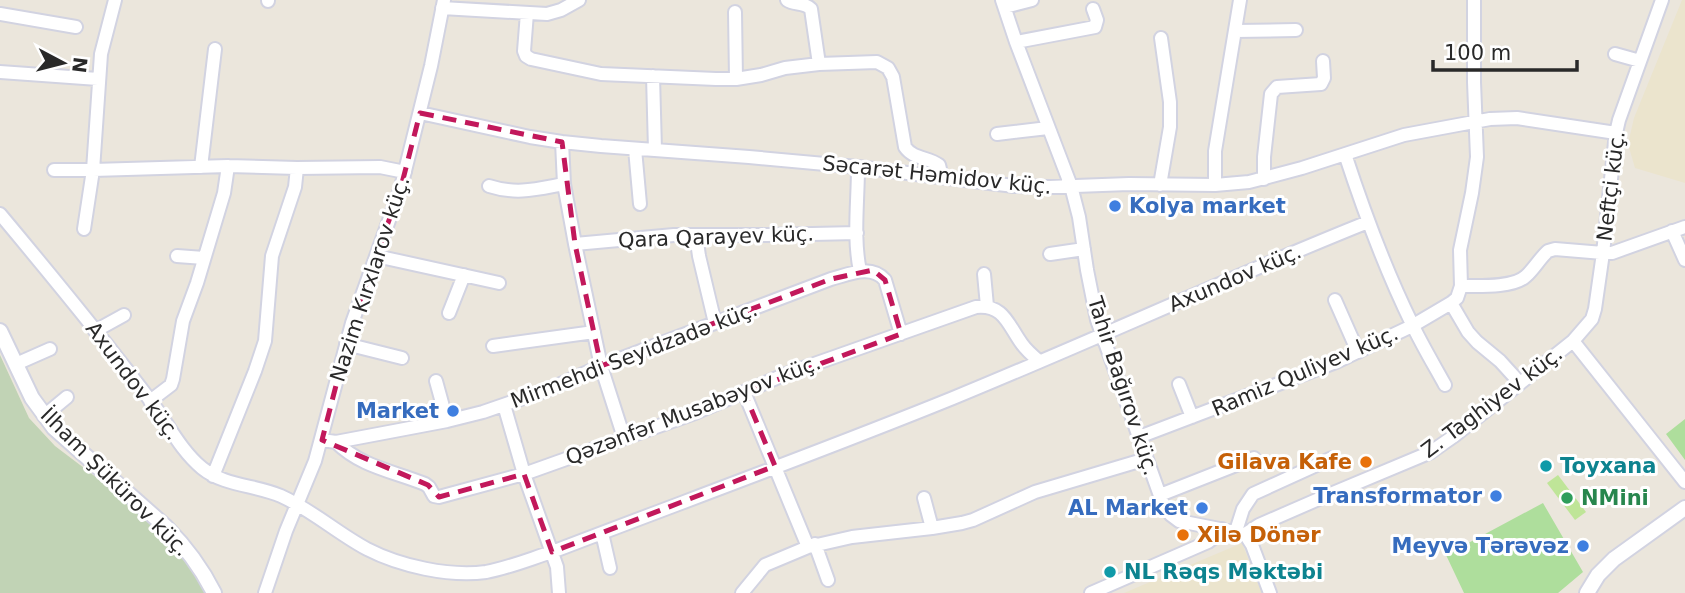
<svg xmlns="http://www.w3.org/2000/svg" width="1685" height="593" font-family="'DejaVu Sans',sans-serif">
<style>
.education{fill:#ebe4cd}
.green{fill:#aede9c}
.cemetery{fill:#c1d3b5}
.pitch{fill:#bfe598}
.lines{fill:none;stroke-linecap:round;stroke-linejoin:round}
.minor-casing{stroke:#d2d3e1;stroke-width:16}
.tertiary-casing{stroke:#d2d3e1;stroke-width:18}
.minor{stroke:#fff;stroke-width:12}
.tertiary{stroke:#fff;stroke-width:14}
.marked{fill:none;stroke:#c2185b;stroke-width:5;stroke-dasharray:14 9;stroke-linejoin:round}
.shop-dot{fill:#3f7fe0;stroke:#fff;stroke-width:2.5}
.food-dot{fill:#e8710a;stroke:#fff;stroke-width:2.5}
.culture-dot{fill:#0f9aa8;stroke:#fff;stroke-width:2.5}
.leisure-dot{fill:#2e9e5b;stroke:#fff;stroke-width:2.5}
.labels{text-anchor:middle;stroke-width:6;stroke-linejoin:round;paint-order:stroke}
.street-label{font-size:21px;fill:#292929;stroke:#fff}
.shop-label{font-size:21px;font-weight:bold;fill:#366cbe;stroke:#fff;text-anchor:end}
.food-label{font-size:21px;font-weight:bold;fill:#c56008;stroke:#fff;text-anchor:end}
.culture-label{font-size:21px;font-weight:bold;fill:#0d838f;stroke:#fff;text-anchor:start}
.leisure-label{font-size:21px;font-weight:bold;fill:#27864d;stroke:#fff;text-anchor:start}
</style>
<rect width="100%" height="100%" fill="#ebe6dc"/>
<path class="education" d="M1682 0H1685V183L1635 168 1628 144 1634 118Z
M1242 543 1262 593H1124Z"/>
<path class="green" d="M1685 419V460L1666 434Z
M1543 503 1583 572 1558 593H1464L1446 555Z"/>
<path class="cemetery" d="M0 355 29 418 55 446 159 525 177 543 207 589 206 593H0Z"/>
<path class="pitch" d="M1558 475 1586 512 1575 520 1547 483Z"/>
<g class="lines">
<defs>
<path id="minor" d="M787 0C794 5 805 2 811 9L819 64
M1002 0 1016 42 1071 186 1079 217 1087 270 1097 320 1163 504 1171 515 1179 521 1245 534 1252 545 1270 593
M268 1V0
M1005 7 1032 0
M442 8 547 14 561 10 579 0
M735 12 736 79
M527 13 524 51 526 56 531 59 601 74 716 79H736L761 75 785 68 819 64 877 62 888 68 893 77 905 147C913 159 928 157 939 165L942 177
M0 14 76 27
M1235 31 1296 30
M1016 42 1095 27 1097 20 1093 9
M1615 54 1640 61
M0 72 98 79
M653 76 655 150
M420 113 530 137 562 142 601 146 749 157 858 167 1014 186 1049 187 1129 184 1215 185 1249 182 1302 168 1404 135 1490 119 1517 118 1616 133
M997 134 1048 128
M562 142 564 184 575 244 601 366 624 438
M635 149 640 204
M1345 154C1364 212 1385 269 1412 324 1422 345 1434 365 1445 385
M201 167 215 49
M858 167C858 201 853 238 860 271
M54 170H93L228 166 297 168 380 167 405 172
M1264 179V157L1271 94 1277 87 1321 84 1324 78 1323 61
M1160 185 1170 127V102L1161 38
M1215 185V151L1240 0
M489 186C517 195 537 189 564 184
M0 214C51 275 102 337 150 400 167 422 180 450 202 468 224 486 256 485 281 496 312 510 337 533 367 549 400 566 449 577 486 572 508 568 530 559 552 552 685 501 820 452 953 398 1092 341 1228 278 1368 222
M84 229 93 170 101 54 115 0
M1672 231 1685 260
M696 235 699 256 715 323
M575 244 674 235H767L857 233
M1050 254 1084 249
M177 256 204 258
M376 256 499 283
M984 274 987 306
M1461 286C1478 286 1514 288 1526 276 1534 269 1540 258 1548 251L1555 249 1603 253H1612L1685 227
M1335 300 1358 352
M1451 303 1468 332 1477 342 1500 361 1520 383
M449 313 464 275
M95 331 124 315
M1573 341 1592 319 1595 309 1603 253 1616 133 1619 120 1662 0
M346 344 402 358
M493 346 594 332
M16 364 50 349
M436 381 447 421
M1179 384 1192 417
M744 392 808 547
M150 401 171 385 173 379 183 321 197 283 224 193 228 166
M504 405 524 474 557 567 559 593
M44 416 67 397
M1139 437 1336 362 1412 326 1451 303 1457 298 1461 286 1460 250 1472 193 1477 157 1474 82V0
M322 440 336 442 447 421 483 412 547 390 601 366 831 279C850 274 871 264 885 280L901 334
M336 442C361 467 393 471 425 484L429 487 434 496 439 497 524 474 695 413 786 374 976 307C1004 304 1008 325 1022 344 1027 351 1033 356 1039 361
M213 476 255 371 265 341 272 256 295 187 297 168
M1160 495 1254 458
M924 498 932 528
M1236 531 1243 509 1253 494 1332 458
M602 533 610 568
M1245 534 1259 525 1321 498 1431 452 1454 436 1573 341 1685 482
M815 544 828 580
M265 593 286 531 315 461 352 323 401 187 431 66 444 0
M742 593 765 565 808 547 852 537 932 528 962 523 973 520 1035 492 1146 459
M1091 593 1208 542 1216 536 1222 529"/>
<path id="tertiary" d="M0 331 32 398 54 428 166 527C185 546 202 569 214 593
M1587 593 1598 575 1614 559 1685 508"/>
</defs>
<use href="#minor" class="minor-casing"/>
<use href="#tertiary" class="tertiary-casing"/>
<use href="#minor" class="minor"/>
<use href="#tertiary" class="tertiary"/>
</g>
<path class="marked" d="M420 113 562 142 575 244 601 366 831 279 873 270 885 280 901 334 744 392 775 466 552 552 524 474 439 497 428 485 322 440 352 323 401 187Z"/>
<g class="shop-dot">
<circle cx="1115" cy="206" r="7"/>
<circle cx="453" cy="411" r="7"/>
<circle cx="1496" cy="496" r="7"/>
<circle cx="1202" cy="508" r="7"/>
<circle cx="1583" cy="546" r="7"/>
</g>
<g class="food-dot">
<circle cx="1366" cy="462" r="7"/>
<circle cx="1183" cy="535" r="7"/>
</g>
<g class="culture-dot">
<circle cx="1546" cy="466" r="7"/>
<circle cx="1110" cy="572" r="7"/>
</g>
<circle class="leisure-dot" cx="1567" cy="498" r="7"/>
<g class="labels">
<g class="street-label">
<text transform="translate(937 175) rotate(6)" y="7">Səcarət Həmidov küç.</text>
<text transform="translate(1611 186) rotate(-83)" y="7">Neftçi küç.</text>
<text transform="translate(716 237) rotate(-2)" y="7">Qara Qarayev küç.</text>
<text transform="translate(1235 278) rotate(-23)" y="7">Axundov küç.</text>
<text transform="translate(370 279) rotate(-72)" y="7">Nazim Kırxlarov küç.</text>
<text transform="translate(634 355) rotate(-21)" y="7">Mirmehdi Seyidzadə küç.</text>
<text transform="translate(1305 371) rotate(-23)" y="7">Ramiz Quliyev küç.</text>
<text transform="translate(133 381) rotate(53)" y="7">Axundov küç.</text>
<text transform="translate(1123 386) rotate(72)" y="7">Tahir Bağırov küç.</text>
<text transform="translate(1492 402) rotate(-37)" y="7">Z. Taghiyev küç.</text>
<text transform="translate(693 410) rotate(-21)" y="7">Qəzənfər Musabəyov küç.</text>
<text transform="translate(115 482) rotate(45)" y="7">İlham Şükürov küç.</text>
</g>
<g class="shop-label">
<text x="1129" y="213" text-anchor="start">Kolya market</text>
<text x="439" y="418">Market</text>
<text x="1482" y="503">Transformator</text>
<text x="1188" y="515">AL Market</text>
<text x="1569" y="553">Meyvə Tərəvəz</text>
</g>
<g class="food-label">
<text x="1352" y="469">Gilava Kafe</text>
<text x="1197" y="542" text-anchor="start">Xilə Dönər</text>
</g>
<g class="culture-label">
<text x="1560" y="473">Toyxana</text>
<text x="1124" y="579">NL Rəqs Məktəbi</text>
</g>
<g class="leisure-label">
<text x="1581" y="505">NMini</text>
</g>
</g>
<g transform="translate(63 63) rotate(97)" stroke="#ffffff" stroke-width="5" paint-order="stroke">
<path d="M0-5L12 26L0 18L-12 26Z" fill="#292929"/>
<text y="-10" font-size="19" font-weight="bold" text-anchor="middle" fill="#292929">N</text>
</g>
<path d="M1433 60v10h144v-10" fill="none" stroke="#292929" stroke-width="3.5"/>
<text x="1444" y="60" font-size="21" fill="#292929" stroke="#ffffff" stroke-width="5" paint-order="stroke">100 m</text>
</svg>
